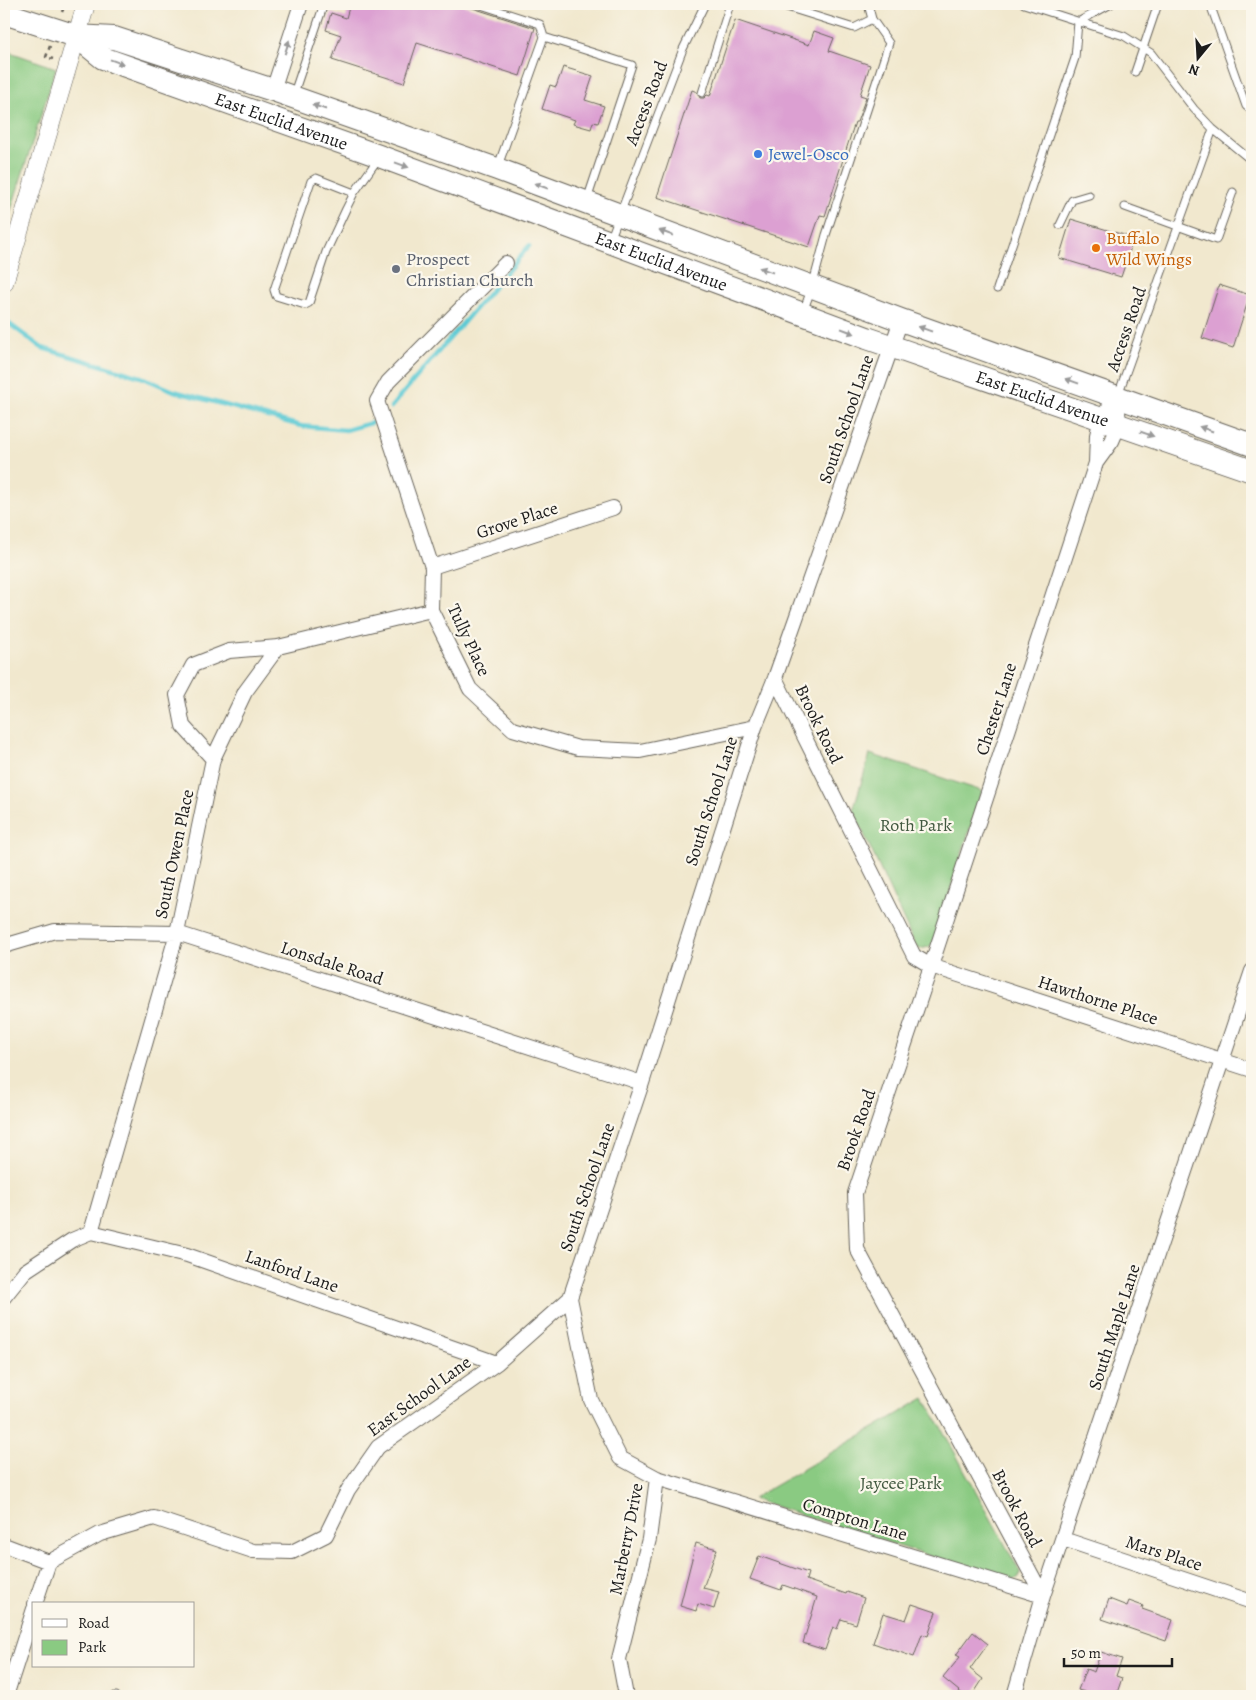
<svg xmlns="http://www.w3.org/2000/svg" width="1256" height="1700" font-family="Alegreya,serif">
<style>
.green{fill:#8aca82;stroke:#53734f}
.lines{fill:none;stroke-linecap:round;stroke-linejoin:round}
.stream{stroke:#5dcad4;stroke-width:4.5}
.building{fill:#dca0d2}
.service-casing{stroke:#67635a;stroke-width:9}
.minor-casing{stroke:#67635a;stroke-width:16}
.tertiary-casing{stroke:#67635a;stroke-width:19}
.primary-casing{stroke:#67635a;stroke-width:24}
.path{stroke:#67635a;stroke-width:2.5;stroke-dasharray:4 4;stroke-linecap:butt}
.service{stroke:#fff;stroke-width:7}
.minor{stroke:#fff;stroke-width:14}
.tertiary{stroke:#fff;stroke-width:18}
.primary{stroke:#fff;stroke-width:22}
.oneway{fill:#999}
.shop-dot{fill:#3f7fe0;stroke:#fbf7ec;stroke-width:2}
.food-dot{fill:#e8710a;stroke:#fbf7ec;stroke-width:2}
.worship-dot{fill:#6b7280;stroke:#fbf7ec;stroke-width:2}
.labels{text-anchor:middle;stroke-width:4.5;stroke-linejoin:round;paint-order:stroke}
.street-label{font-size:18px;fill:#1c1c1c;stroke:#fbf7ec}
.shop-label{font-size:18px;fill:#366cbe;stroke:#fbf7ec;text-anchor:start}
.food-label{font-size:18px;fill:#c56008;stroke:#fbf7ec;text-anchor:start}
.worship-label{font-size:18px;fill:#5b616d;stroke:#fbf7ec;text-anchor:start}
.park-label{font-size:18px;fill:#425940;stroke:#fbf7ec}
</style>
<rect width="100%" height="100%" fill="#fbf7ec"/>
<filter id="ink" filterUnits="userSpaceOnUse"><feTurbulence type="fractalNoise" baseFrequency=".02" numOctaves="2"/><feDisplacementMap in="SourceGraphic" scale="10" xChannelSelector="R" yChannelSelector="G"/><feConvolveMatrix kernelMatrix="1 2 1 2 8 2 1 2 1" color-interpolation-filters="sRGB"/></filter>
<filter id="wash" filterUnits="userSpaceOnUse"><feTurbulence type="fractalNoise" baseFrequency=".0096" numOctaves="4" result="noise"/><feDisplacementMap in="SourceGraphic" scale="20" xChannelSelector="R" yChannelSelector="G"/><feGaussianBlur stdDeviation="1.12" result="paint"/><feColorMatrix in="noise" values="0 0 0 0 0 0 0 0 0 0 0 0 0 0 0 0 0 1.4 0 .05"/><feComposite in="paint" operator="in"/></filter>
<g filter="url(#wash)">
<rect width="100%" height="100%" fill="#f1e8ce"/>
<path class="green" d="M4 50 56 68 4 232Z
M870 754 982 791 933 943 929 947 919 949 915 945 853 810Z
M925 1398 1020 1572 1019 1577 1011 1582 752 1499Z"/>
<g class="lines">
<path class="stream" d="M4 320 42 348 141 377 174 391 301 426 346 430 371 423
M391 407 529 246"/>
</g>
<g id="blocks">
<path class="building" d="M350 4H460L535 28 520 76 417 43 404 83 332 60 341 35 326 30 331 13 346 18Z
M735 20 809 45 814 31 834 38 829 51 870 65 860 95 866 97 857 122H855L825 216 820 215 809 247 657 197 692 90 697 92 700 98H704L707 95 710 96Z
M563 67 593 76 585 100 604 106 598 123 593 122 591 129 573 124 575 120 542 109 550 85 556 87Z
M1071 219 1134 238 1121 277 1059 258Z
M1219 285 1250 295 1233 348 1202 338Z
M696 1543 717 1549 703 1588 719 1592 714 1609 698 1604 696 1611 680 1606Z
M759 1556 808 1573 806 1580 846 1594 847 1592 864 1598 856 1624 841 1619 837 1629 833 1627 825 1650 803 1643 817 1597 783 1585 781 1590 750 1579Z
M1109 1599 1127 1606 1129 1601 1143 1606 1142 1609 1173 1620 1166 1641 1102 1619Z
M912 1604 936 1612 928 1636 922 1634 914 1657 873 1643 883 1613 906 1620Z
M973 1632 988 1644 970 1669 983 1679 972 1696H965L943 1678 960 1657 956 1655Z
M1101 1652 1122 1659 1116 1676 1122 1678 1116 1696H1107L1096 1692 1095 1695 1078 1690 1086 1669 1094 1672Z"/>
</g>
</g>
<g filter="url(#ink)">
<use href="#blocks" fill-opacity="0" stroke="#67635a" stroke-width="1"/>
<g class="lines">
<defs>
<path id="service" d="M478 4 540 24 544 37
M777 4 854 28 872 19
M1024 4 1124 36 1151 53 1194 109 1213 129 1252 161
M1210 4 1246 106 1252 111
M1135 72 1158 4
M294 93 324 4
M702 93 730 4
M498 166 544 37 632 65 587 200
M354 193 316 178 311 181 274 290 276 296 305 305 309 303 326 252 346 209 354 193 378 159
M1125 207 1216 240 1233 192
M1060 225 1072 200 1089 195
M610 240 683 49 705 4
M997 289 1075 58 1078 22 1111 4
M803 312 812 287 826 235 889 43 872 19 868 4
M1118 395 1213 129
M115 1696H116"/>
<path id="minor" d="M273 90 301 4
M506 263 388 382 377 401 432 567 431 610 470 689 513 729 578 748 640 751 755 727
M1096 463 1112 441 1119 425 1117 397
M432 567 613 508
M775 678 914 956 931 966 1252 1070
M213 759 183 726 177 695 193 665 229 651 278 647 431 610
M4 946 55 931 177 933 642 1083
M91 1232 177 933 213 759 245 692 278 647
M4 1297 25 1271 72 1240 91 1232 187 1255 497 1363
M570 1298 591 1400 620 1458 657 1478 649 1539 619 1659 626 1696
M657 1478 1043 1596
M1063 1539 1252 1602
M4 1545 49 1562 100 1534 154 1518 253 1551 292 1552 326 1535 348 1490 378 1447 497 1363 570 1298 642 1083 755 727 775 678 901 320
M1043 1596 857 1249 855 1193 931 966 1096 463 1097 435 1101 418 1117 397
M35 1604 49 1562
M6 1696 34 1609
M1014 1696 1043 1596 1252 971"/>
<path id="tertiary" d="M4 283 86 4"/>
<g id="primary">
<path d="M4 13 76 36 114 38 273 90 497 169 901 320 1252 445"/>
<path id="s1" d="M76 36 103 58 379 156 867 338 1252 471"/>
</g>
</defs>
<use href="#service" class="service-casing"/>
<use href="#minor" class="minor-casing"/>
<use href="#tertiary" class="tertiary-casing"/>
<use href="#primary" class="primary-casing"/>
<path class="path" d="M62 12 65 4
M50 46 46 57 53 59"/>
<use href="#service" class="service"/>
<use href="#minor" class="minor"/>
<use href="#tertiary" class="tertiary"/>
<use href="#primary" class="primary"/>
</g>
<defs><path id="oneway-solid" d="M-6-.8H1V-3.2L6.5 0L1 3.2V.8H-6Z" transform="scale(1.25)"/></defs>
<g class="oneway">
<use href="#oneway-solid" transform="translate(287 47) rotate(-72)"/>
<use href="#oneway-solid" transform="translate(117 62) rotate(20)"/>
<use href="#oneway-solid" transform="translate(319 107) rotate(-161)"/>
<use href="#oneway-solid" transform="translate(402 165) rotate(20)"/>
<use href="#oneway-solid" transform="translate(541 186) rotate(-159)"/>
<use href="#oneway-solid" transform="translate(666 233) rotate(-159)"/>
<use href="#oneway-solid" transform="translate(766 270) rotate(-160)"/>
<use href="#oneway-solid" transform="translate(925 329) rotate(-160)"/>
<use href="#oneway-solid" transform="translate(848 331) rotate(21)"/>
<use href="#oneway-solid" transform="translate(1072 381) rotate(-160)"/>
<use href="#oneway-solid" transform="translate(1206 429) rotate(-161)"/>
<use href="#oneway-solid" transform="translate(1147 434) rotate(19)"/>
</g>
</g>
<circle class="shop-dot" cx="758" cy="154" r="5"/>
<circle class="food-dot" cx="1096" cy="248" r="5"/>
<circle class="worship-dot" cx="396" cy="269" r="5"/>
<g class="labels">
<g class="street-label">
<text transform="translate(646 103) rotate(-69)" y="6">Access Road</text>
<text dy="6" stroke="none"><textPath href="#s1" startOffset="224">East Euclid Avenue</textPath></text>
<text dy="6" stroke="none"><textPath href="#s1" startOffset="629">East Euclid Avenue</textPath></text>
<text transform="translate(1126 329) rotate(-71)" y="6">Access Road</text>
<text dy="6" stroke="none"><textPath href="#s1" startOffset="1034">East Euclid Avenue</textPath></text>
<text transform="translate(846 419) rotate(-71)" y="6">South School Lane</text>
<text transform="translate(517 520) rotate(-18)" y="6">Grove Place</text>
<text transform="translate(469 640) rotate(65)" y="6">Tully Place</text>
<text transform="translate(996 709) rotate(-72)" y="6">Chester Lane</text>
<text transform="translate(819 724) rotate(64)" y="6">Brook Road</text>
<text transform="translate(711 801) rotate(-72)" y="6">South School Lane</text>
<text transform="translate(174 854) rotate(-78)" y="6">South Owen Place</text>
<text transform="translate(332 963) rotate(18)" y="6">Lonsdale Road</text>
<text transform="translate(1098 1000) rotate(18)" y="6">Hawthorne Place</text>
<text transform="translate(856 1130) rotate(-71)" y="6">Brook Road</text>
<text transform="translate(587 1187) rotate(-71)" y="6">South School Lane</text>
<text transform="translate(292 1271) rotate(19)" y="6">Lanford Lane</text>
<text transform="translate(1114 1327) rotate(-72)" y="6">South Maple Lane</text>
<text transform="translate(419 1396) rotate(-36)" y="6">East School Lane</text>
<text transform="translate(1017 1508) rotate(62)" y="6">Brook Road</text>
<text transform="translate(855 1519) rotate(17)" y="6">Compton Lane</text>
<text transform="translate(626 1539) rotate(-79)" y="6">Marberry Drive</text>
<text transform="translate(1164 1553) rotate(18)" y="6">Mars Place</text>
</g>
<g class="shop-label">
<text x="768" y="160">Jewel-Osco</text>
</g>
<g class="food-label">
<text x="1106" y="244">Buffalo<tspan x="1106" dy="21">Wild Wings</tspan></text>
</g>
<g class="worship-label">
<text x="406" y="265">Prospect<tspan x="406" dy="21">Christian Church</tspan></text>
</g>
<g class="park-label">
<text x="916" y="831">Roth Park</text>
<text x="901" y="1489">Jaycee Park</text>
</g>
</g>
<rect width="1256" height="1700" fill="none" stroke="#fbf7ec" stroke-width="20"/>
<rect x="32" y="1602" width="162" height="65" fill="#fbf7ec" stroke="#a29f99"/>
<rect x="42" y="1619" width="25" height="8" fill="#ffffff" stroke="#a29f99"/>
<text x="78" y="1628" font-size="15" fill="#1c1c1c">Road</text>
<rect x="42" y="1640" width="25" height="15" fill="#8aca82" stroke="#a29f99"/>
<text x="78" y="1652" font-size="15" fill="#1c1c1c">Park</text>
<g transform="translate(1198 58) rotate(198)" stroke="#fbf7ec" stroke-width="4" paint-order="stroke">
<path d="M0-4L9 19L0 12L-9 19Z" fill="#1c1c1c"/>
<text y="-8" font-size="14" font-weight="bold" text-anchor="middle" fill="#1c1c1c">N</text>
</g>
<path d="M1064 1658v8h108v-8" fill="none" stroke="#1c1c1c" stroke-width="2.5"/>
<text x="1071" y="1658" font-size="15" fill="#1c1c1c" stroke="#fbf7ec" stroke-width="4" paint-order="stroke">50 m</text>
</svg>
